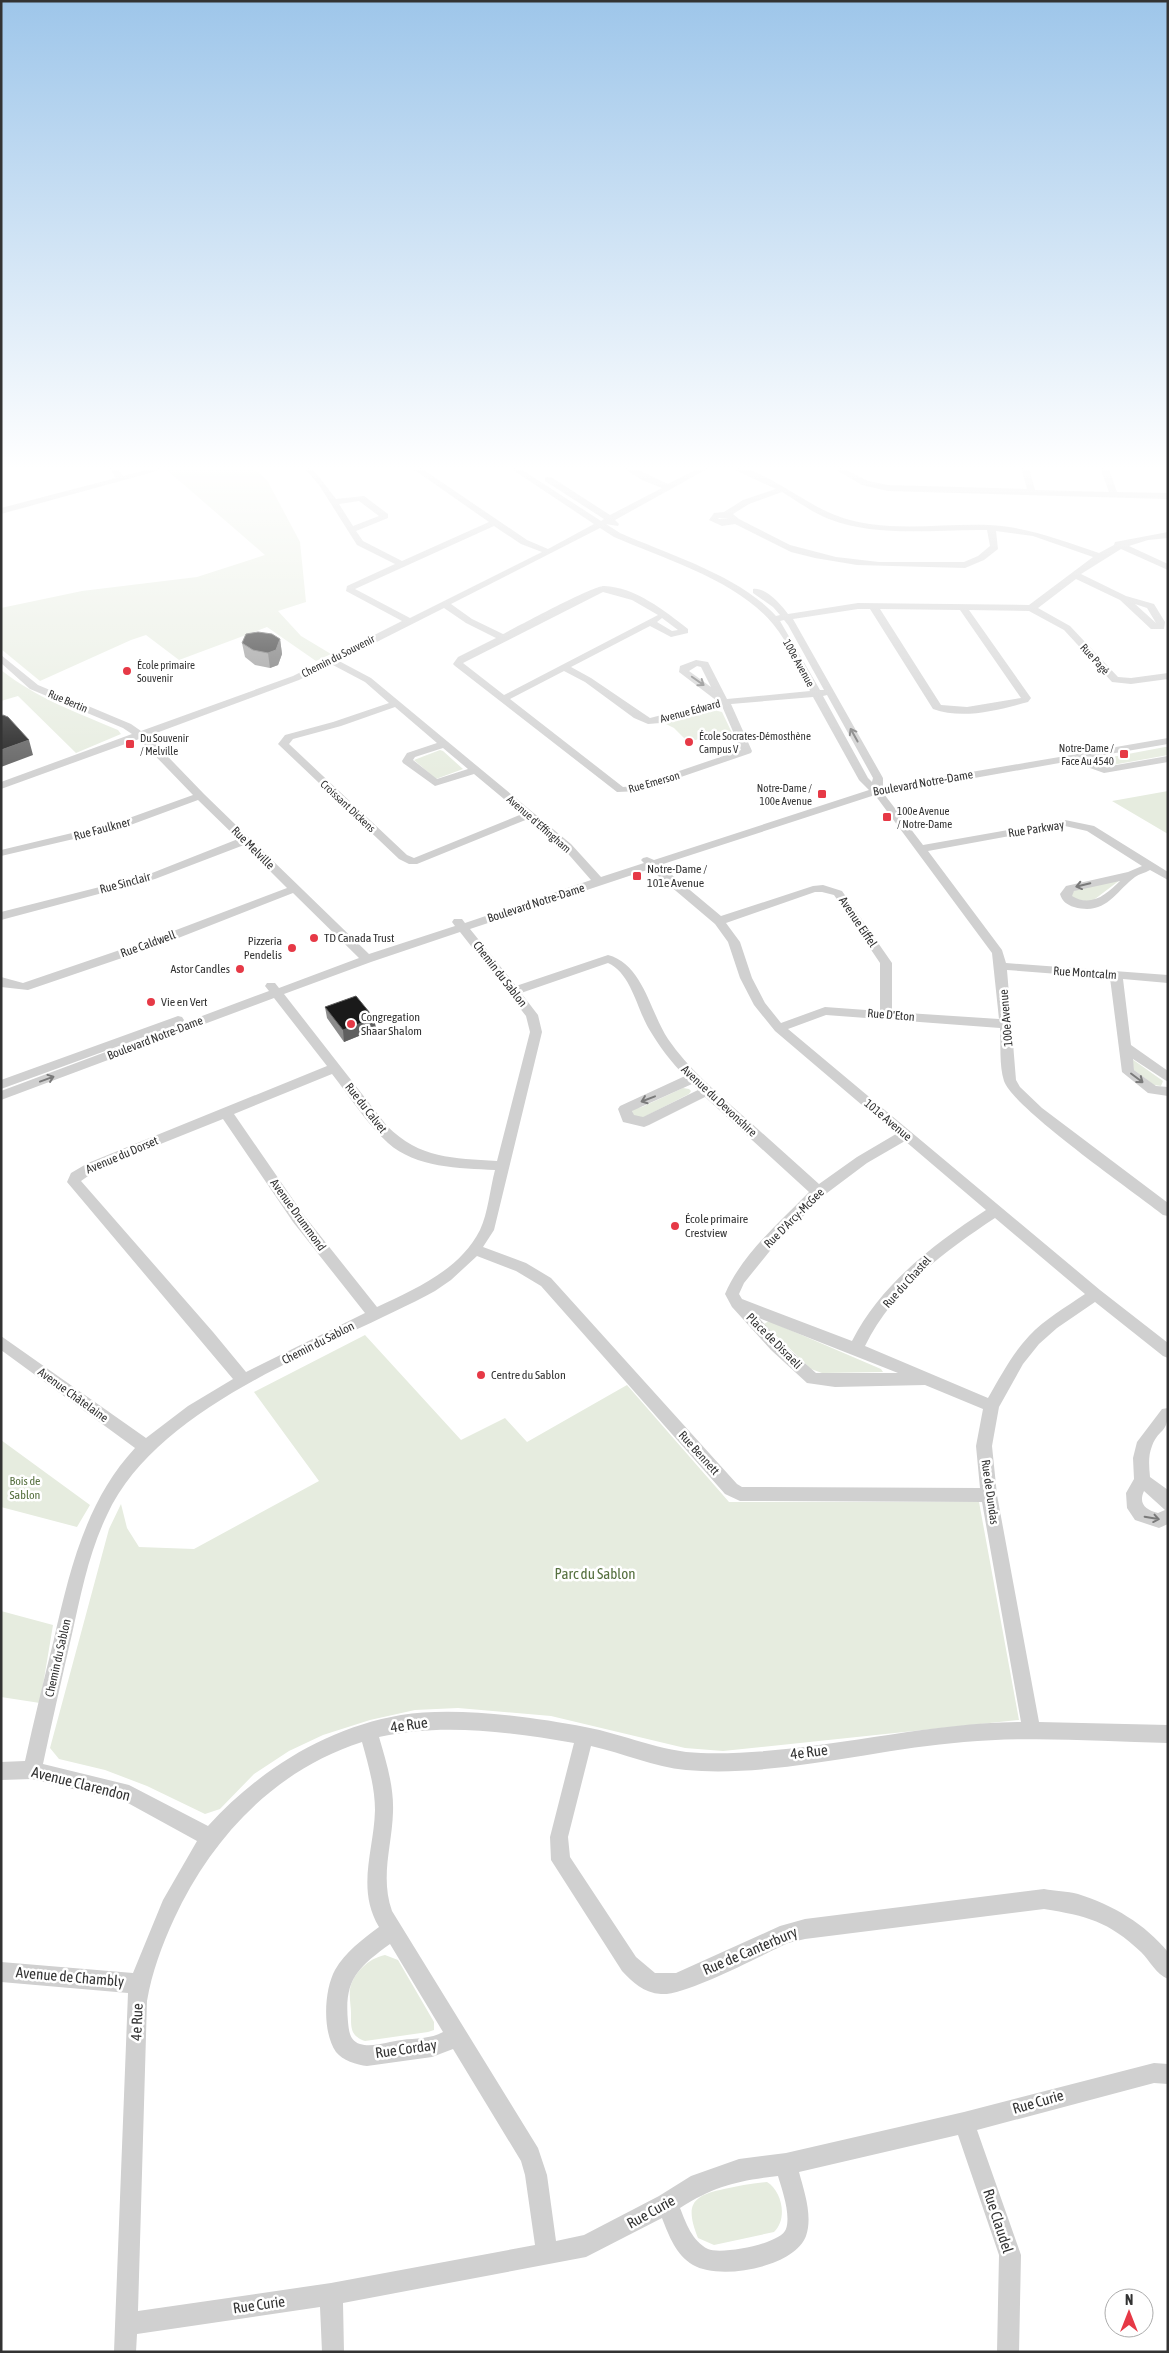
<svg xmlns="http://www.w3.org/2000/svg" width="1169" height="2353" font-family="'Asap Condensed',sans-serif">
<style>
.green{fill:#e6ecdf}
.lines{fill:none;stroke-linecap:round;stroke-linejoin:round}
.minor{fill:#d0d0d0;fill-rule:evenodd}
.wall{fill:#8c8c8c}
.shaded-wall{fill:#5f5f5f}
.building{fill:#1a1a1a;stroke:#5f5f5f}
.oneway{stroke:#7a7a7a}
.poi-dot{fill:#e63946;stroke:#fff;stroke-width:2}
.labels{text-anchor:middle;stroke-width:5;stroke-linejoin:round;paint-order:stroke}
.far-street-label{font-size:11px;fill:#333;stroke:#fff}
.far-poi-label{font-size:11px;fill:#333;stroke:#fff;text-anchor:start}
.street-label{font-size:12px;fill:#333;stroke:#fff}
.poi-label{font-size:12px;fill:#333;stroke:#fff;text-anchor:start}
.park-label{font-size:12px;fill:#56703f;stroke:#fff}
.near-park-label{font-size:15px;fill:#56703f;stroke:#fff}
.near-street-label{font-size:15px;fill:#333;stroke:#fff}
</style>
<rect width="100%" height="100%" fill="#fff"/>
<path class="green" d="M160 464H250L267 480 300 542 306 602 278 611 301 636 331 654 316 661 267 627 179 660 146 635 131 640 40 681 1 649V608L82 591 197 577 265 555Z
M1 670C38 699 76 712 118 730L121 734 76 753 18 696 1 701Z
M710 709 722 712 734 737 718 739 714 735 688 742 674 728 664 723Z
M1165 747H1168V755L1107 766 1100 764 1096 760Z
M440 750 443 751 463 769 436 779 414 760Z
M1168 791V834L1112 801Z
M1120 880 1091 902 1073 899 1071 894 1075 890Z
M1132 1059 1163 1081 1161 1086 1154 1085 1134 1070Z
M683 1088 689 1089 691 1091 689 1094 642 1118 633 1117 632 1109 642 1107Z
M769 1321 881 1369 883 1372 822 1373 811 1369 764 1324Z
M365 1335 461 1440 505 1418 527 1442 627 1385 729 1502H979L1019 1720 723 1751 685 1748 551 1716 458 1708 415 1710 370 1720 323 1735 289 1751 254 1774 220 1809 205 1814 147 1786 105 1770 59 1759 50 1748 109 1529 121 1504 127 1528 139 1547 194 1549 319 1481 254 1392Z
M1 1440 90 1505 77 1527 1 1507Z
M1 1611 53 1625 40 1703 1 1697Z
M385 1955 398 1960 434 2022V2030L428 2032 365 2041C350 2036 351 2027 351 2013 351 2006 349 1997 350 1989 353 1973 369 1958 385 1955Z
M767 2182C782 2191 788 2219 774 2232L714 2245 698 2238C685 2205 691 2196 724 2189 738 2186 752 2183 767 2182Z"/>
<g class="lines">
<path class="minor" d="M106 464H114L123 476 170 464H182L1 514V508L116 478Z
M301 464H309L336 499 364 496 388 514V518L356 531 363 541 402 561 489 522 406 464H415L527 540 548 549 594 524 504 464H513L601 521 604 519 545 481V477H551L610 515 662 488 642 480 617 464H626L668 484 707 464H716L615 520 619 524 618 526 606 524 620 533C670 555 740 576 776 616L780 615 773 607 753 593V589C766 587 781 605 788 614L858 603 1029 605 1093 557 1033 536 996 531 998 549 984 560 965 568 857 565 815 558 791 552 735 524 722 526 709 520 714 513 724 512 743 500 776 489 722 464C759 464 802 503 835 515 883 534 939 523 989 525 1028 527 1063 541 1099 553L1114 545 1115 542 1168 532V538L1148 540 1129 546 1168 564V570L1121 549 1081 574 1126 596 1154 604 1165 622 1164 629H1151L1120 600 1076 579 1038 608 1070 626 1118 677 1131 678 1168 673V679L1131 684 1112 682 1064 630 1029 611 969 610 1031 698 1028 702C998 710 963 720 933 709L870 609H858L793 619 883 778V787L1077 754 1074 750 1079 747 1087 752 1168 738V744L1092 757 1098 764 1105 767 1168 756V762L1104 773 1090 768 1082 759 884 794 923 845 1065 820 1094 826 1168 872V880L1150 870C1145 873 1139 874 1135 877 1115 892 1106 916 1074 907 1067 905 1062 901 1060 894L1066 886 1128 872 1142 866 1087 831 1065 826 928 851 1002 950 1006 963 1168 975V983L1123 979 1131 1045 1168 1071V1082L1133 1059 1134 1070 1156 1086 1168 1087V1096L1148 1093 1122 1072 1110 978 1007 970 1016 1080 1020 1087 1042 1108 1168 1203V1216L1163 1215C1134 1192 1013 1108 1004 1081 999 1065 1001 1044 1000 1028L826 1015 788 1029 1100 1290 1168 1343V1358L1163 1356 1095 1302 1057 1328 1039 1344 1023 1364 999 1407 992 1446 997 1495 1039 1722 1168 1725V1743C1100 1741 1032 1736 964 1742 875 1749 774 1778 686 1770 654 1767 623 1753 591 1746L568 1837 570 1857 636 1957 655 1973H676L780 1926 805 1919 1044 1889C1055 1891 1067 1891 1078 1894 1113 1905 1145 1924 1168 1952V1979C1156 1974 1150 1961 1141 1952 1108 1921 1087 1916 1044 1909L805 1939 788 1943C762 1955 685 1996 661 1994 644 1993 632 1982 622 1971L551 1860 550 1837 574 1743C509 1732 443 1723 379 1737 386 1761 394 1786 393 1812 392 1846 380 1877 392 1911L538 2148 547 2175 556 2241 584 2235 659 2196 691 2176 739 2159 786 2153 964 2112 1154 2063 1168 2064V2084L1154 2083 977 2130 1021 2255 1019 2352H997L999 2255 958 2135 799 2172C804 2191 813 2216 806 2236 795 2267 720 2281 693 2265 676 2255 669 2236 662 2218L586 2257 343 2303 344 2352H322L320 2307 137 2334 136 2352H114L128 1993 1 1982V1962L133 1973 163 1900 197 1841 126 1802 32 1779 1 1780V1762L25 1761C34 1720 44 1679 54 1639 70 1569 86 1501 135 1448L1 1350V1336L146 1438 188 1406 233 1379 67 1182 71 1173 88 1163 327 1066 274 998 1 1100V1091L269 991 265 986 267 983H275L279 988 359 958 293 893 163 944 28 990 1 987V977L23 983 155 938 287 888 244 845 155 879 1 920V912L147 875 238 839 198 800 125 827 1 856V850L118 822 193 795 139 739 1 789V782L132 734 123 728 30 689 1 663V655L38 685 131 724 141 731 293 676 402 621 346 591 347 586 395 564 357 545 319 485ZM782 492C797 501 813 513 829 519 878 538 935 529 987 530L990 546 978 556 964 562H879L836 557 790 545 739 519 733 514 749 504ZM359 501 379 516 353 526 339 504ZM719 518 730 519H718ZM494 526 521 544 542 552 410 618 355 589ZM600 528 614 537C665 559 738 581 773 624 789 643 799 670 810 691L727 699 708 662 696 660 680 666 679 672 717 701 650 718 591 678 571 667 650 626 671 637 688 633V629C665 611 635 587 604 586 592 586 519 626 503 634L472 619 451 604ZM603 592 632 600 658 615 504 695 463 663ZM1135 604 1147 608 1156 623ZM444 608 466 623 496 638 458 657 453 664 455 666 617 792 640 791 751 753 752 751 731 704 813 697 859 780 869 790 654 860 647 857 643 858 641 860 644 863 601 877 571 844 371 678 339 661ZM880 609 960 610 1021 698 967 707 941 705ZM662 618 678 630 672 631 657 622ZM784 620 788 625 824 690H820L780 621ZM331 664 365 682 389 703 333 722 285 735 278 744 399 859 409 864H417L528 819 563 848 591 880 465 923 462 919H454L452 922 455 926 369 954 204 794 148 736 299 680ZM697 666 701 667 711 687 689 671ZM564 671 585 682 634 718 648 724 660 723 722 706 741 750 635 786 623 787 510 699ZM827 695 873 778 872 782 868 778 823 696ZM395 707 437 743 407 753 402 761 403 763 435 786 474 774 522 814 414 858 407 855 289 744 293 739 341 726ZM443 748 468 769 437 779 413 760 415 757ZM875 795 992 953 999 1019 892 1012V963L842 891 823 885 813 886 721 916 660 865ZM650 869 715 924 728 942 740 978 754 1005 775 1031 896 1134 857 1157 819 1184C793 1161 768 1138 742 1115 716 1092 688 1068 668 1039 650 1012 643 964 608 955L516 986 470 929ZM1120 881C1107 894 1091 908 1072 896L1074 891ZM815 892H822L834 895 880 963V1011L825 1007 781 1023 765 1003 752 978 740 942 726 923ZM460 932 526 1016 530 1032 497 1161C453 1158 420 1159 387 1126L284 994 371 962ZM608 963C631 973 637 1009 649 1029 659 1046 671 1062 685 1076L620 1106 618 1109 623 1122 644 1127 649 1125 705 1097 809 1192C779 1223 742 1254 725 1294L732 1307 771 1350 807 1383 835 1387 925 1385 983 1409 976 1446 980 1488 742 1487 737 1484 551 1278 526 1263 483 1247 494 1230 542 1032 538 1015 521 993ZM332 1074C350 1097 367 1124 388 1143 416 1168 459 1168 495 1170 490 1189 488 1213 480 1230 460 1270 415 1289 377 1307L303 1214 234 1114ZM692 1084 698 1090 643 1117 634 1115 632 1111ZM223 1119 293 1222 365 1313 246 1372 213 1332 81 1181 98 1169ZM905 1141 986 1210C934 1244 881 1284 852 1341L742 1299 739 1294 744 1283 773 1247 823 1196 867 1163ZM995 1218 1085 1294C1066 1307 1045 1319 1029 1336 1012 1354 1000 1377 988 1398L865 1346C892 1290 945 1251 995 1218ZM477 1256 516 1271 541 1286 725 1494 740 1501 982 1502 1021 1722C914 1723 809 1756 701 1753 661 1752 624 1734 585 1727 532 1717 455 1706 401 1715 326 1728 259 1770 208 1826L129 1785 43 1764C52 1721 62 1678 72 1634 81 1594 89 1552 107 1515 159 1402 332 1347 435 1291L451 1280ZM759 1318 898 1373H816L781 1342ZM362 1742C368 1764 375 1787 375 1810 374 1851 356 1888 379 1927 363 1939 345 1952 335 1970 324 1990 322 2032 336 2052 342 2060 357 2065 367 2066L432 2057 453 2049 521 2161 525 2175 535 2245 331 2283 138 2311 147 2001C152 1972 162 1945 174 1919 212 1837 275 1770 362 1742ZM390 1944 443 2032C431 2039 415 2038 402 2040 389 2041 373 2048 360 2044 350 2041 349 2032 348 2022 344 1980 357 1968 390 1944ZM778 2176C782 2190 791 2214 786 2229 781 2244 721 2255 708 2249 692 2241 686 2223 680 2208 715 2186 737 2181 778 2176Z
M826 464H835L868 481 888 485 1027 489 1020 464H1028L1035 490 1109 492 1099 464H1107L1117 492 1168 493V499L888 491 862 485Z
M178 1016 182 1017 184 1020 182 1023 1 1089V1080Z
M1168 1408C1168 1436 1160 1426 1152 1446 1148 1456 1149 1466 1150 1477L1168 1490V1524L1159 1528 1135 1520 1127 1508 1126 1493 1134 1479 1133 1458 1137 1442 1162 1409ZM1144 1491 1165 1510 1158 1513C1146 1510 1138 1504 1144 1491Z"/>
</g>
<path class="wall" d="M280 639 282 654 278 665 270 668 255 665 245 657 242 643Z
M325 1007 374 1018 376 1029 344 1042 327 1018Z"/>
<path class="shaded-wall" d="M280 639 282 654 278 665 270 668 268 653Z
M29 740 33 755 1 767V750Z
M374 1018 376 1029 344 1042 343 1030Z"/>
<path class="building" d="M258 632 272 634 280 639 276 650 268 653 253 650 242 643 246 634Z
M3 715 8 717 29 740 1 750V716Z
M356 996 374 1018 343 1030 325 1007Z"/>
<defs><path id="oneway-shaft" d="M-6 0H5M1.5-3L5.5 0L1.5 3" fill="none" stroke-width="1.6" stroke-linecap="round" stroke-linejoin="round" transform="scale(1.25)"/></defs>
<g class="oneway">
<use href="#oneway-shaft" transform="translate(698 681) rotate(35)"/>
<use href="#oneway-shaft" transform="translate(854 735) rotate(-119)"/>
<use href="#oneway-shaft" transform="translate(1083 885) rotate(167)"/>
<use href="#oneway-shaft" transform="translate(1137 1078) rotate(37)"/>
<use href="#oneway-shaft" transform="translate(47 1079) rotate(-20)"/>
<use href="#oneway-shaft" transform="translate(648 1099) rotate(159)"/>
<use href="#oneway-shaft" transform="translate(1152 1518) rotate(10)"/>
</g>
<linearGradient id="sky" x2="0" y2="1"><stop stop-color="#9ec6ea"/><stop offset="0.59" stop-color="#fff"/><stop offset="1" stop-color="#fff" stop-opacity="0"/></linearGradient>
<rect width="1169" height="793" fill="url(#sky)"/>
<g class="poi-dot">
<circle cx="127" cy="671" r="5"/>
<circle cx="689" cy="742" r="5"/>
<rect x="125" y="739" width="10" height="10" rx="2.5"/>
<rect x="1119" y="749" width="10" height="10" rx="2.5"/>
<rect x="817" y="789" width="10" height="10" rx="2.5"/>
<rect x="882" y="812" width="10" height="10" rx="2.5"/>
<rect x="632" y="871" width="10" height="10" rx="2.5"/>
<circle cx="314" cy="938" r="5"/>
<circle cx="292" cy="948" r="5"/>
<circle cx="240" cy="969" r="5"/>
<circle cx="151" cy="1002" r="5"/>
<circle cx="351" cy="1024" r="5"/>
<circle cx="675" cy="1226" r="5"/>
<circle cx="481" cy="1375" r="5"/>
</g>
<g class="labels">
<g class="far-street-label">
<text transform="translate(338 656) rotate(-27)" y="4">Chemin du Souvenir</text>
<text transform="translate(1095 659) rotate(48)" y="4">Rue Pagé</text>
<text transform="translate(799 663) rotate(61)" y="4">100e Avenue</text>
<text transform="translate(68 701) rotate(23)" y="4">Rue Bertin</text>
<text transform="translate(690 711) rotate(-15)" y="4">Avenue Edward</text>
<text transform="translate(654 782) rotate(-16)" y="4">Rue Emerson</text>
<text transform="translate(348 806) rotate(43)" y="4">Croissant Dickens</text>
<text transform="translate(539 824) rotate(41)" y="4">Avenue d'Effingham</text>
</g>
<g class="far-poi-label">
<text x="137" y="669">École primaire<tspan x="137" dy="13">Souvenir</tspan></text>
<text x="699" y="740">École Socrates-Démosthène<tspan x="699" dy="13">Campus V</tspan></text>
<text x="140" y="742">Du Souvenir<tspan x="140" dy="13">/ Melville</tspan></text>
<text x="1114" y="752" text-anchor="end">Notre-Dame /<tspan x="1114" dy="13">Face Au 4540</tspan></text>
<text x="812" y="792" text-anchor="end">Notre-Dame /<tspan x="812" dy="13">100e Avenue</tspan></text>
<text x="897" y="815">100e Avenue<tspan x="897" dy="13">/ Notre-Dame</tspan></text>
</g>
<g class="street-label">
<text transform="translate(923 783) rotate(-10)" y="4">Boulevard Notre-Dame</text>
<text transform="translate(102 829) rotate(-15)" y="4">Rue Faulkner</text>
<text transform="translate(1036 829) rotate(-9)" y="4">Rue Parkway</text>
<text transform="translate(253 848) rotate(45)" y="4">Rue Melville</text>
<text transform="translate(125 883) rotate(-15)" y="4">Rue Sinclair</text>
<text transform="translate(536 903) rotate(-18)" y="4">Boulevard Notre-Dame</text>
<text transform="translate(858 922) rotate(56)" y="4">Avenue Eiffel</text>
<text transform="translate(148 944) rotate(-20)" y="4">Rue Caldwell</text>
<text transform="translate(1085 973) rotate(4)" y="4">Rue Montcalm</text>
<text transform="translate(500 974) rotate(52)" y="4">Chemin du Sablon</text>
<text transform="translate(891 1015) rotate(5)" y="4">Rue D'Eton</text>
<text transform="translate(1006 1018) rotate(-95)" y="4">100e Avenue</text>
<text transform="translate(155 1038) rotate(-21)" y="4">Boulevard Notre-Dame</text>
<text transform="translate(719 1101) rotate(43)" y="4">Avenue du Devonshire</text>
<text transform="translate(366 1108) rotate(52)" y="4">Rue du Calvet</text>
<text transform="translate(888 1120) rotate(40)" y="4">101e Avenue</text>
<text transform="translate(122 1155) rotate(-23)" y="4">Avenue du Dorset</text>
<text transform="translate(298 1215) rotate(54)" y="4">Avenue Drummond</text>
<text transform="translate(794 1218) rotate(-45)" y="4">Rue D'Arcy-McGee</text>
<text transform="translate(907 1282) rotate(-48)" y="4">Rue du Chastel</text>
<text transform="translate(774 1341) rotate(45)" y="4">Place de Disraeli</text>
<text transform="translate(318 1343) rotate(-27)" y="4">Chemin du Sablon</text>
<text transform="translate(73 1395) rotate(36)" y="4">Avenue Châtelaine</text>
<text transform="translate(699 1453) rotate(48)" y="4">Rue Bennett</text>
<text transform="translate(990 1492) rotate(82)" y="4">Rue de Dundas</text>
<text transform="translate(58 1658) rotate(-77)" y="4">Chemin du Sablon</text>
</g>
<g class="poi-label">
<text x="647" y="873">Notre-Dame /<tspan x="647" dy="14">101e Avenue</tspan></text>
<text x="324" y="942">TD Canada Trust</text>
<text x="282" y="945" text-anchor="end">Pizzeria<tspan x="282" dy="14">Pendelis</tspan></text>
<text x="230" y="973" text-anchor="end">Astor Candles</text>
<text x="161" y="1006">Vie en Vert</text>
<text x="361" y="1021">Congregation<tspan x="361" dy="14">Shaar Shalom</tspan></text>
<text x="685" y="1223">École primaire<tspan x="685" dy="14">Crestview</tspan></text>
<text x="491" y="1379">Centre du Sablon</text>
</g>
<g class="park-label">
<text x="25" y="1485">Bois de<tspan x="25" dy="14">Sablon</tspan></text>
</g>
<g class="near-park-label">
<text x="595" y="1579">Parc du Sablon</text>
</g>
<g class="near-street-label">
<text transform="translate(409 1725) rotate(-8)" y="5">4e Rue</text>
<text transform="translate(809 1752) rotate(-7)" y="5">4e Rue</text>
<text transform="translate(81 1784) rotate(14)" y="5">Avenue Clarendon</text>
<text transform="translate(750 1951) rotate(-23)" y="5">Rue de Canterbury</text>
<text transform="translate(70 1977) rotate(5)" y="5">Avenue de Chambly</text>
<text transform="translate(137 2022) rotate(-88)" y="5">4e Rue</text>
<text transform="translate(406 2049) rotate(-8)" y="5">Rue Corday</text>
<text transform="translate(1038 2102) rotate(-16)" y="5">Rue Curie</text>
<text transform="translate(651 2212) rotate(-29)" y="5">Rue Curie</text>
<text transform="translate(998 2221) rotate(72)" y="5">Rue Claudel</text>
<text transform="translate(259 2305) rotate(-8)" y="5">Rue Curie</text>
</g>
</g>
<rect width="1169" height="2353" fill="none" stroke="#333333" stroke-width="5"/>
<g transform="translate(1129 2313)"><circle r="24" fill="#ffffff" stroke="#adadad"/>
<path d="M0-4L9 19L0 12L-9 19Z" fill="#e63946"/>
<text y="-8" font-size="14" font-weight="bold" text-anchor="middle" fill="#333333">N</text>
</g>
</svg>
